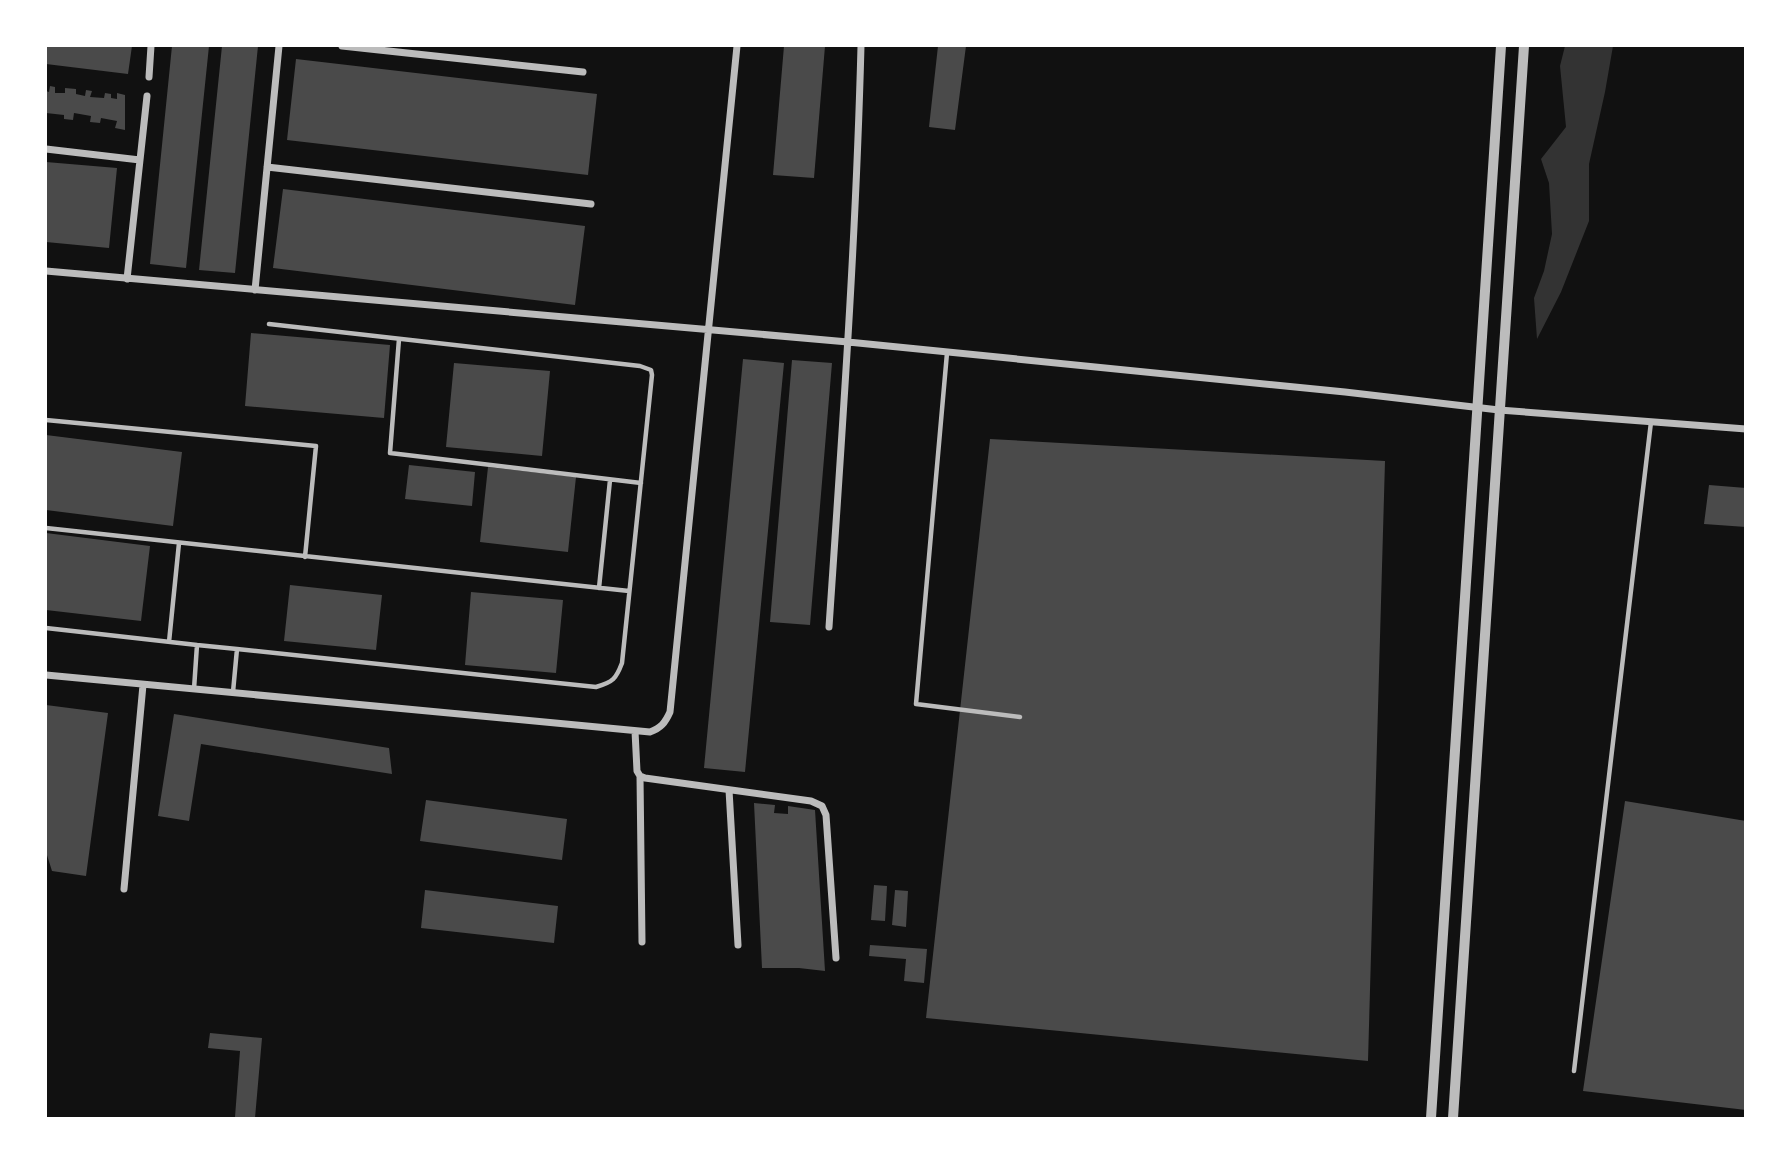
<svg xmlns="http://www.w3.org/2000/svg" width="1791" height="1164" font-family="Arial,sans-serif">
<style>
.water{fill:#333}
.building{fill:#4a4a4a}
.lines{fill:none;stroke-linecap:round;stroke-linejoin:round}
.service{stroke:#bcbcbc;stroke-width:4.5}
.minor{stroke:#bcbcbc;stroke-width:7}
.tertiary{stroke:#bcbcbc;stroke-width:10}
</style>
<rect width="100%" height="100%" fill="#111"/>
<path class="water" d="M1565 46H1613L1605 92 1589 164V221L1561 292 1537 339 1534 298 1544 271 1552 234 1549 183 1541 159 1566 127 1560 66Z"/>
<path class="building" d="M46 46H132L128 74 46 64Z
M172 46H209L186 268 150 264Z
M222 46H258L235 273 199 270Z
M784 46H825L814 178 773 175Z
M938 46H966L955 130 929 127Z
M296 59 597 94 588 175 287 140Z
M50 86 55 87V93H65V88L76 89V94L85 96 86 90 92 91 90 97 104 98 105 93 111 94V98L117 99V93L125 95V130L115 128 117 121 101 118 100 123 90 122 91 116 74 113 73 120 64 119V115L46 113V91L49 92Z
M46 162 117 168 109 248 46 242Z
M283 189 585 226 575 305 273 268Z
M251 333 390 345 384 418 245 406Z
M743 359 784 363 745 772 704 768Z
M792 360 832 363 810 625 770 622Z
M454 363 550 371 542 456 446 447Z
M46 435 182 452 173 526 46 510Z
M990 439 1385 461 1368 1061 926 1018Z
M409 465 475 472 472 506 405 499Z
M488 467 576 477 568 552 480 542Z
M1709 485 1746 488V527L1704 524Z
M46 533 150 546 141 621 46 610Z
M290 585 382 595 376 650 284 641Z
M471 592 563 600 556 673 465 665Z
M46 705 108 713 86 876 52 871 46 852Z
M174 714 389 748 392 774 201 744 189 821 158 816Z
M426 800 567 819 562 860 420 841Z
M1625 801 1746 821V1110L1583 1091Z
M754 803 775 805 774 813 788 814V806L815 810 825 971 799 968H762Z
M874 885 887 886 885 921 871 920Z
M425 890 558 906 554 943 421 928Z
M895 890 908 891 906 927 892 925Z
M870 945 927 949 924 983 904 981 906 959 869 956Z
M210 1033 262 1038 255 1118 235 1117 240 1051 208 1048Z"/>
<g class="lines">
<path class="service" d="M399 339 390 453 641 483
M947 353 916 704 1020 717
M46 420 316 446 305 557
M46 528 629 591
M599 588 610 480
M46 628 197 645 194 689
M169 642 179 543
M197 645 237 649
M233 692 237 649 596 687C613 682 616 679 622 663L652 375 651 370 640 366 269 324
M1574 1071 1651 422"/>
<path class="minor" d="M342 46 583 72
M149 77 151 46
M46 149 140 160
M267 167 591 204
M46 271 848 342 1345 392 1499 410 1746 429
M127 279 147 96
M255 290 279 46
M829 627C842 434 856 240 861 46
M46 675 650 732C661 728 665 723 670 712L737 46
M635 731 637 771 640 776 645 778 811 801 822 806 826 815 836 958
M640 776 642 942
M729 790 738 945
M124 889 143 685"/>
<path class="tertiary" d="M1431 1118 1501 46
M1453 1118 1524 46"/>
</g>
<rect width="1791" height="1164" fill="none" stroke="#ffffff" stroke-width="94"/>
</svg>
